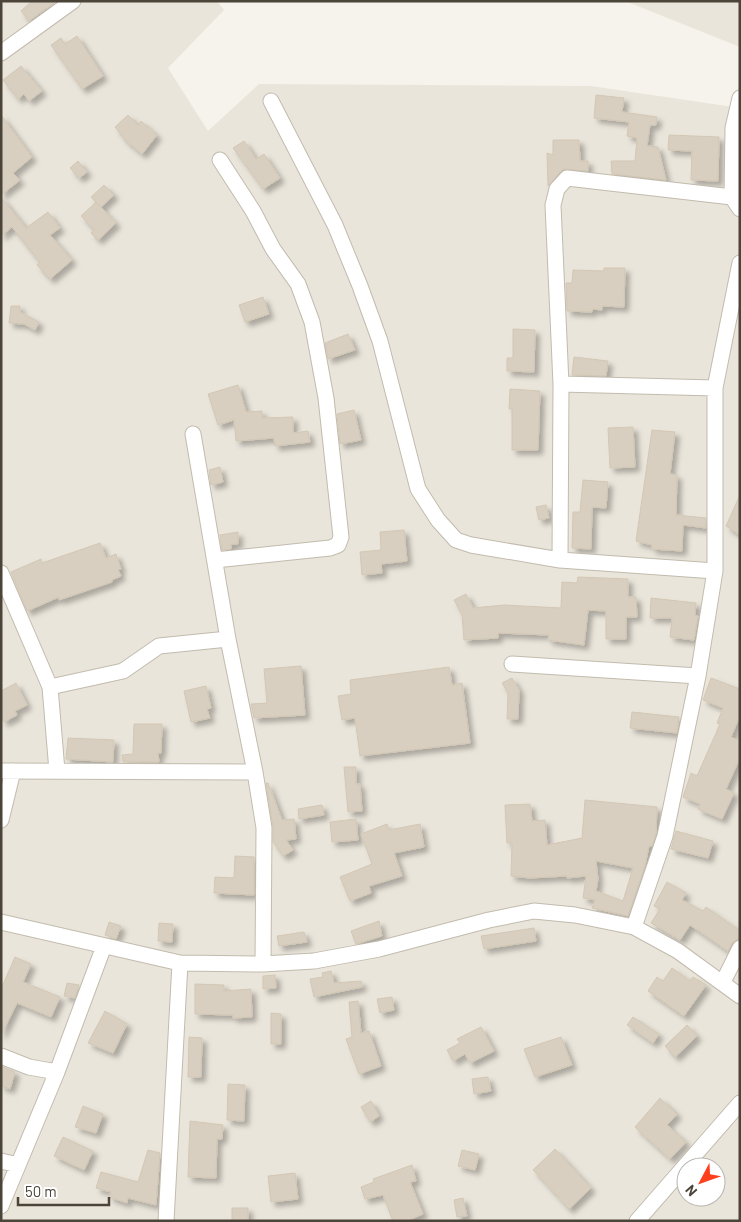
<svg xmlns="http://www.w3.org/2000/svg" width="741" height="1222" font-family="Barlow,sans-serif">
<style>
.residential{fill:#eae5da;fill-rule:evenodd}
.building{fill:#d8cfc1;stroke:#d3c7b4;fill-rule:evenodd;filter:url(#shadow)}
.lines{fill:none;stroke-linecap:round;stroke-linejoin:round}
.minor-casing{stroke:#c2bbae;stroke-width:17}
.minor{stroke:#fff;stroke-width:15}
</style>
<defs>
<filter id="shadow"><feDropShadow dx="4.5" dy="4.5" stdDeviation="2.5" flood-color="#0004"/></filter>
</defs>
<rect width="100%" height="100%" fill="#f6f3ec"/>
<path class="residential" d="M1 1H217L224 10 168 68 208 131 259 84 591 86 740 108V1221H1ZM686 1167H716V1197H686Z
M625 1H740V47Z"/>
<path class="building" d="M32 1H57L29 21 21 11Z
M77 36 103 76 82 89 51 45 61 38 65 44Z
M21 66 42 91 29 101 24 94 18 99 3 80Z
M596 95 624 98 622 112 657 117 656 125H650L647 146 658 147 666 180 612 174 611 161H635L637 138 627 136 629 122 594 118Z
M1 115 32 157 13 173 20 180 1 195Z
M128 115 138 125 141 121 157 135 142 154 126 141 115 127Z
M669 135 719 137 718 181 691 180 692 151 668 150Z
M553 140H579L580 161H588V171L563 169 548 186 547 153 553 155Z
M244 141 256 159 264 154 280 178 263 189 233 148Z
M78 161 87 172 79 178 70 168Z
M104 185 114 195 101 207 91 197Z
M1 197 26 228 48 212 60 228 50 235 72 260 50 279 37 265 40 263 12 227 1 236Z
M96 202 116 223 98 240 91 233 94 230 81 216Z
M604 268H625L624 307 602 306V310L592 309V312L567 311 566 283H572L573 270 604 271Z
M263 297 269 314 245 322 239 305Z
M11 306H20V312L39 322 35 330 24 324 9 323Z
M513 329 535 330 534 372 507 371V358H513Z
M348 334 355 350 328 359 325 343Z
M574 357 608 361 606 376 572 375Z
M238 385 246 412 262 411V418L293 417V433L308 431 310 442 275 446 274 438 236 441 234 420 218 425 208 394Z
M510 389 540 391 538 450H512V409H509Z
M354 410 361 440 340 444 337 414Z
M633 427 635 467 610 468 608 428Z
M652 430 675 432 670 474 677 475 676 515 706 518V528L683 525 682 551 652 549V545L636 541Z
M220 467 223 482 211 485 209 470Z
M583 480 608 482 606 508 592 507 591 549 572 548 573 512H580Z
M740 495V535L726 526Z
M546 505 549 518 539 520 536 507Z
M404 530 407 561 381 564 382 573 362 575 360 552 381 550 380 532Z
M238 532V544H231V549L222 550 220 535Z
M100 543 106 558 116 554 121 569 118 570 121 576 112 580V582L59 600V597L27 611 11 572 41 559 42 563Z
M578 577 628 579V597H636L637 617H626V639H606V611L588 610 584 645 548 640 549 635 498 633V638L464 640 462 615 454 600 466 594 473 608 504 605 561 608 562 582 577 583Z
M651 598 696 603 695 615 698 616 694 640 670 637 672 618H650Z
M301 666 305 715 254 718 251 704 267 703 264 669Z
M449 667 452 685 462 683 470 743 360 756 355 718 342 720 338 696 351 694 350 680Z
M512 678 519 690 518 719H507L508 693 502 683Z
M711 678 740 689V716L731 737 740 741V758L726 789 734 793 722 819 698 809 700 804 683 797 691 773 697 776 720 724 717 723 723 708 703 700Z
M16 683 27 705 15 711 17 715 4 722 1 716V691Z
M206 686 211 708 207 709 210 718 191 722 184 691Z
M632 712 679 717 677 733 630 728Z
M134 724H162L161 753H158L159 762H123L122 755 133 754Z
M68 738 114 740 113 762 66 759Z
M344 767H356V784H360L362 811 348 812Z
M266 783H268L282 820 294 819 296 839 286 840 293 850 283 856 273 842V827Z
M585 800 657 807 656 834 652 846H649L645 866 628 916 592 908 595 900 583 898 586 876 567 878V876L530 878 511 876 512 843H507L505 805 530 804 532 821 545 820 547 845 582 838ZM596 861 633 868 623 901 596 891 598 879Z
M322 805 324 815 299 819 298 809Z
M356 819 358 840 332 842 330 822Z
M387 824 389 830 420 824 424 847 394 853 402 876 369 886 371 893 350 901 340 877 372 864 361 834Z
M676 831 713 841 708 858 671 849Z
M235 856 254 857V895L214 893 215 877 234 878Z
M667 882 686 893 682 900 703 911 706 907 740 931V938L732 943 728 951 690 925 680 940 651 923 660 909 654 906Z
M379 921 382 936 356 944 351 931Z
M109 922 121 926 116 939 105 935Z
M159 923 173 924 172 942 158 941Z
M534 928 536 941 484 949 481 936Z
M304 932 307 942 279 946 277 936Z
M15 957 31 964 23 982 60 997 51 1017 17 1003 1 1035V989Z
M672 968 690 981 693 977 706 985 684 1016 648 991 657 977 663 981Z
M331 971 334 983 361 981 362 987 314 997 310 979 323 977 322 973Z
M275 975 276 988 263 989V976Z
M67 983 79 985 75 998 64 996Z
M195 984 224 985V991L251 989 252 1017 233 1018V1015L195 1014Z
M392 997 394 1010 380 1013 377 999Z
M358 1001 361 1033 369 1031 381 1066 359 1074 346 1039 352 1037 349 1002Z
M105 1011 127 1024 113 1053 88 1043Z
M271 1013 281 1014V1044H271Z
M633 1017 659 1034 653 1043 627 1025Z
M687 1025 697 1036 675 1057 665 1046Z
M481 1027 494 1051 470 1063 465 1054 453 1061 447 1050 460 1043 457 1039Z
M189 1037 202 1038 201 1077H188Z
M561 1037 572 1065 535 1077 524 1049Z
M1 1066 15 1072 10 1089 1 1086Z
M488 1077 491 1091 474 1094 472 1079Z
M228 1084 245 1085 244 1121 227 1120Z
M660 1098 677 1114 667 1125 686 1142 670 1159 635 1127Z
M371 1101 379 1116 370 1122 361 1107Z
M83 1106 103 1114 96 1133 75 1127Z
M190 1121 223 1125 222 1139H217L216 1178 188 1177Z
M63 1137 93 1151 84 1170 54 1156Z
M555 1149 591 1188 569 1209 533 1170Z
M148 1150 160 1153 156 1205 128 1198 127 1203 109 1197 111 1192 96 1188 101 1172 138 1182Z
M462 1150 479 1154 475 1170 458 1166Z
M412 1165 416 1181 410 1182 423 1214 407 1221H393L383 1195 365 1199 361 1187 374 1182 373 1179Z
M295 1173 298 1199 271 1202 268 1176Z
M463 1198 467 1216 457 1217 454 1200Z
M232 1208H248V1221H232Z"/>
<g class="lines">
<defs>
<path id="minor" d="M1 53 73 1
M740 98 733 128 732 197 740 209
M271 101 335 225 360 286 380 341 418 489 438 520 456 540 471 545 560 560 715 571
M561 384 715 388
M193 434 228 639 255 772 264 828 263 964
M215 560 330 548 338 545 341 537 326 398 312 322 298 284 273 249 253 211 220 160
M560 560 561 384 553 205 557 189 567 178 732 197
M1 573 50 687 57 771
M512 664 698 676
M50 687 123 671 159 646 228 639
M1 771 255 772
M1 820 13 771
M1 922 180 963 263 964 314 961 379 949 489 920 534 911 575 915 634 927 678 951 740 996
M634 927 665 836 698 676 715 571V388L740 263
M723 982 740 948
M1 1056 29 1067 57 1072
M1 1161 18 1165
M1 1206 57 1072 104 946
M166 1221 180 963
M637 1221 740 1103"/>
</defs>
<use href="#minor" class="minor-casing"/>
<use href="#minor" class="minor"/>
</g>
<rect width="741" height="1222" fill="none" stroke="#4b4439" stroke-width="5"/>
<g transform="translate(701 1182) rotate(229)"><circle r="24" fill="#ffffff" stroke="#b7b4b0"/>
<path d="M0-4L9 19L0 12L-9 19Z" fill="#fc3f1d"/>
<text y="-8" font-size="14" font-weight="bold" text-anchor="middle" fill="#4b4439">N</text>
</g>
<path d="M18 1197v8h91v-8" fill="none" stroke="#4b4439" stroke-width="2.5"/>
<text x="25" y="1197" font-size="15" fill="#4b4439" stroke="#ffffff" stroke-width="4" paint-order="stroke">50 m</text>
</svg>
